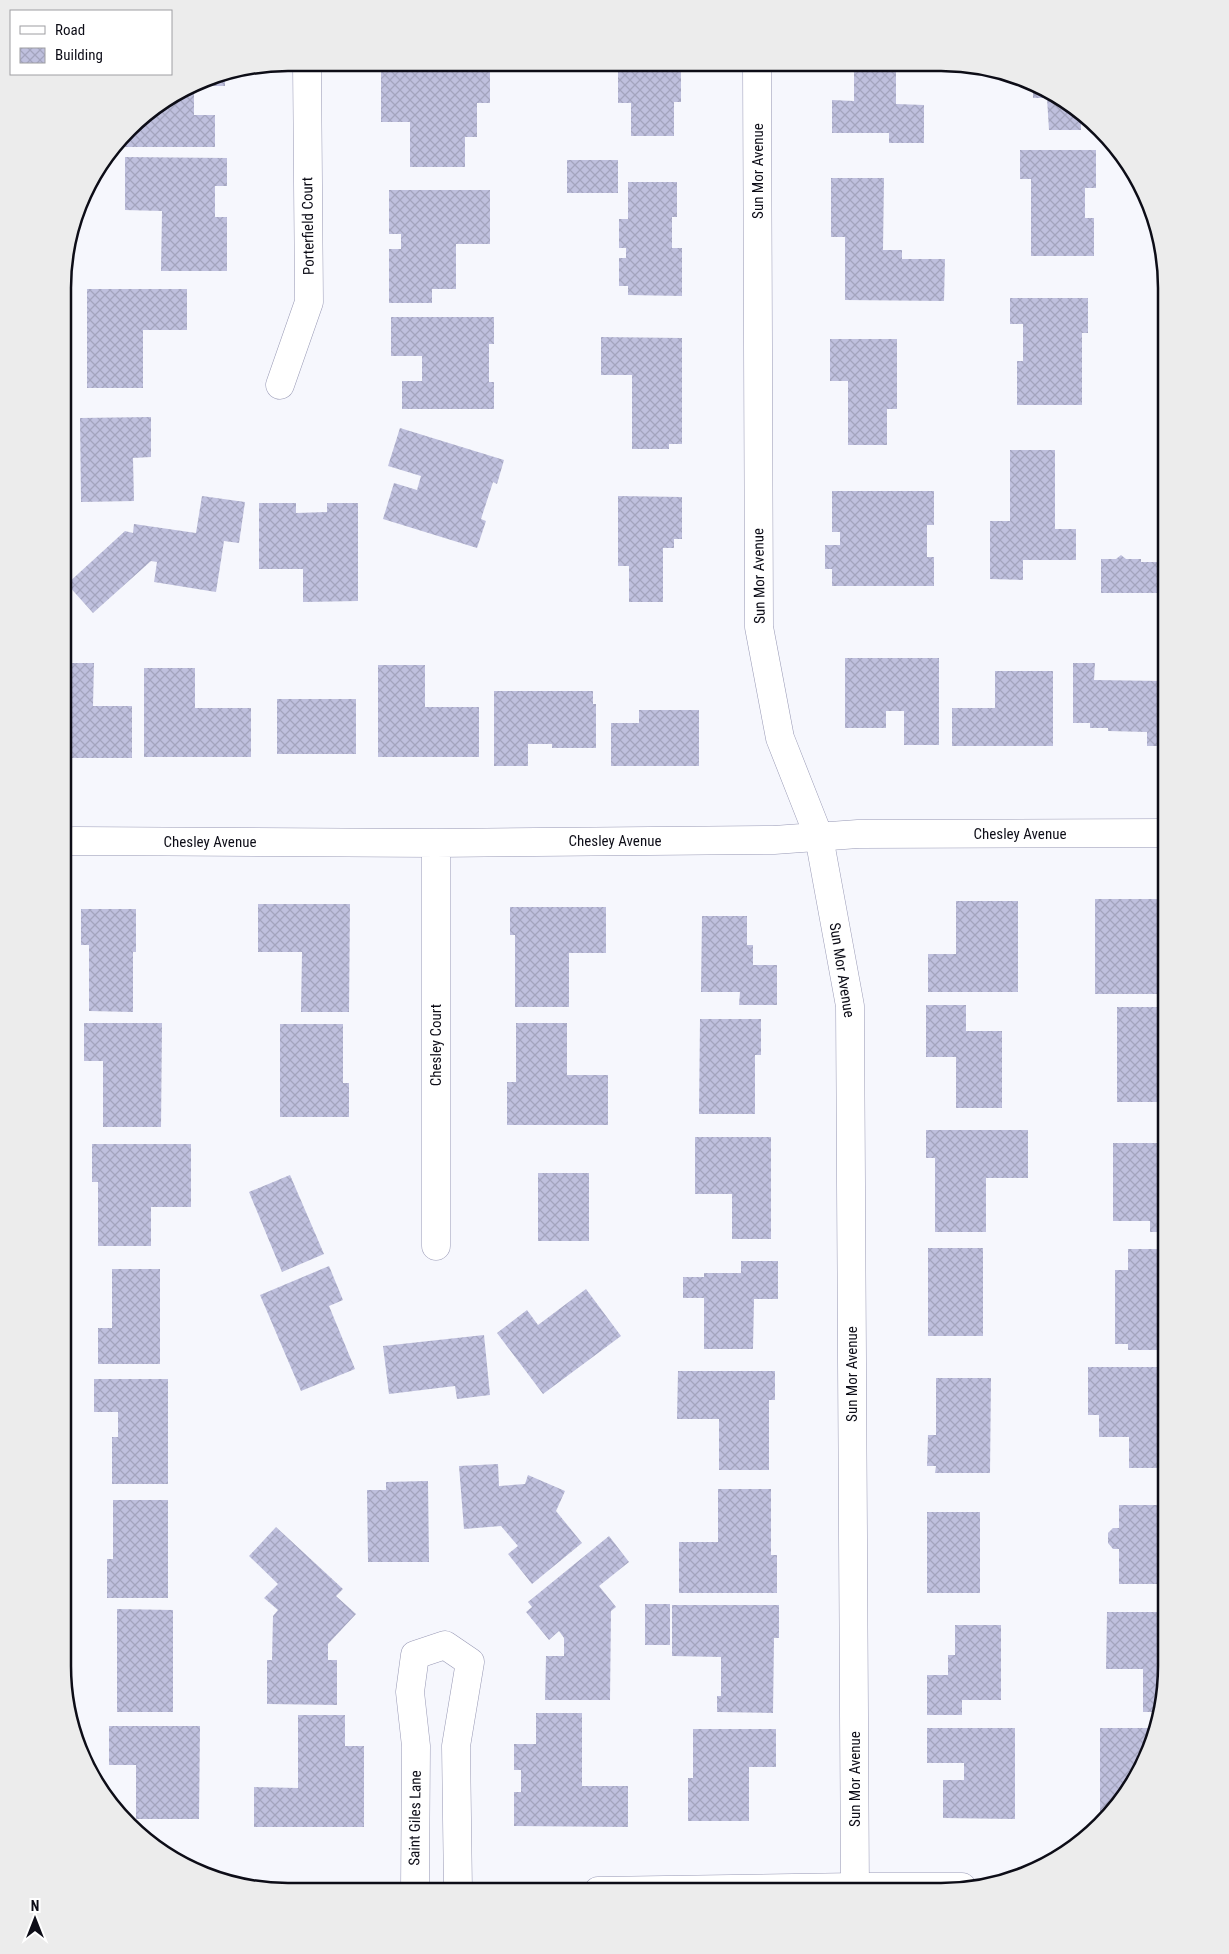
<svg xmlns="http://www.w3.org/2000/svg" width="1229" height="1954" font-family="'Roboto Condensed',sans-serif">
<style>
.building{fill:url(#building-cross-hatch)}
.lines{fill:none;stroke-linecap:round;stroke-linejoin:round}
.street-casing{stroke:#9899b5;stroke-width:29}
.secondary-casing{stroke:#9899b5;stroke-width:29}
.street{stroke:#fff;stroke-width:28}
.secondary{stroke:#fff;stroke-width:28}
.labels{text-anchor:middle;stroke-width:5;stroke-linejoin:round;paint-order:stroke}
.street-label{font-size:15px;fill:#0d0d17;stroke:#fff}
.rim{fill:none;stroke:#0d0d17;stroke-width:2.5}
</style>
<defs>
<pattern id="building-cross-hatch" width="8" height="8" patternUnits="userSpaceOnUse" patternTransform="scale(1.25)"><rect width="8" height="8" fill="#bfc0de"/><path d="M0 0l8 8M0 8l8-8" fill="none" stroke="#a3a4be"/></pattern>
</defs>
<rect width="100%" height="100%" fill="#f6f7fd"/>
<path class="building" d="M618 63 681 64V102H674V136H631V103H618Z
M854 64H896V104L924 105V143H889V133H832V100L854 101Z
M381 68H490V103H477V137H465V167H410V122H381Z
M225 75V86H194V115H215V147H122V141L139 119 202 80Z
M1033 83 1078 109 1086 117H1081V130H1049L1047 98H1033Z
M1020 150H1096V188H1085V218H1094V256H1031V179H1020Z
M125 157 227 158V186H215V217H227V271H161L162 211 125 210Z
M567 160H618V193H567Z
M831 178H884L883 250H902V259H945L944 301 845 300V237H831Z
M628 182H677V217H672V248H682V296L628 295V286H619V258H626V248H619V219H628Z
M389 190H490V244H456V289H432V303H389V249H401V234H389Z
M87 289H187V330H143V388H87Z
M1010 298H1088V333H1082V405H1017V361H1023V324H1010Z
M391 317H494V344H489V382H494V409H402V381H422V356H391Z
M601 337 682 338V444H669V449H632V375H601Z
M830 339H897V409H887V445H848V381H830Z
M151 417V457L133 458 134 501 81 502 80 418Z
M400 428 504 460 497 484 493 482 481 519 486 521 477 548 383 519 394 483 417 490 421 476 388 466Z
M1010 450H1055V529H1076V560H1023V580L990 579V521H1010Z
M832 491H934V525H927V557H934V586H832V569H825V545H840V532H832Z
M202 496 245 502 239 543 224 541 216 592 154 582 157 562 151 561 93 613 67 584 125 531 133 533 134 524 196 533Z
M618 496 682 497V539H674V548H663V602H629V566H618Z
M259 503H296V513L327 512V503H358V601L303 602V569H259Z
M1165 503H1166V593H1101V559H1116L1121 555 1126 559H1141V562H1164Z
M845 658H939V745H904V711H886V728H845Z
M64 663H94L93 706H132V758H68V762H64Z
M1073 663H1095L1094 680 1166 681V746H1147V732L1108 731V728H1090V723H1073Z
M378 665H425V707H479V757H378Z
M144 668H195V708H251V757H144Z
M995 671H1053V746H952V708H995Z
M494 691H593V704H596V748H552V744H528V766H494Z
M277 699H356V754H277Z
M639 710H699V766H611V723H639Z
M1095 899H1162V953H1166V994H1095Z
M956 901H1018V992H928V954H956Z
M258 904H350L349 1012H301L302 952H258Z
M510 907H606V953H569V1007H515V935H510Z
M81 909H136V952H133V1012L89 1011V945H81Z
M702 916H747V945H753V965H777V1005H739L740 992H701Z
M926 1005H966V1031H1002V1108H956V1057H926Z
M1117 1007H1166L1165 1102H1117Z
M700 1019H761V1055H755V1114H699Z
M84 1023H162L161 1127H103V1061H84Z
M516 1023H567V1075H608V1125H507V1082H516Z
M280 1024H343V1083H349V1117H280Z
M926 1130H1028V1178H986V1232H935V1158H926Z
M695 1137H771V1239H732V1194H695Z
M1113 1143H1166V1232H1150V1221H1113Z
M92 1144H191V1207H151V1246H98V1182H92Z
M538 1173H589V1241H538Z
M290 1175 324 1254 282 1272 249 1192Z
M928 1248H983V1336H928Z
M1128 1249H1166V1350H1128V1344H1115V1270H1128Z
M741 1261H778V1299H754L753 1349H704V1298H683V1277H704V1273H741Z
M329 1266 343 1300 329 1306 355 1369 301 1391 260 1295Z
M112 1269H160V1364H98V1328H112Z
M586 1289 621 1336 543 1394 497 1333 527 1310 538 1325Z
M484 1335 490 1395 457 1399 455 1386 389 1394 383 1346Z
M1088 1367H1166V1468H1129V1437H1099V1415H1088Z
M678 1371H775V1400H769V1470H719V1419H677Z
M936 1378H991L990 1473H935L936 1466H927L928 1435H936Z
M94 1379H168V1484H112V1437H118V1412H94Z
M498 1464 499 1486 525 1484 528 1475 565 1491 556 1511 582 1543 532 1584 508 1554 518 1546 501 1526 464 1529 459 1466Z
M428 1481 429 1562H368L367 1490H386V1482Z
M718 1489H771V1555H777V1593H679V1542H718Z
M113 1500H168V1598H107V1559H113Z
M1119 1505H1164V1584H1119V1549H1113L1108 1543V1533L1113 1528H1119Z
M927 1512H980V1593H927Z
M276 1527 343 1589 336 1596 356 1614 328 1644V1660H337V1705L267 1704V1660H272L273 1616 278 1610 264 1598 278 1584 249 1556Z
M609 1536 629 1562 599 1586 616 1607 611 1611 610 1700H545L546 1656H564V1638L559 1631 549 1640 526 1612 532 1607 528 1602Z
M645 1604H670V1645H645Z
M672 1605H779V1638H774L773 1713 717 1712V1696H721V1657L672 1656Z
M117 1609 173 1610V1712H117Z
M1107 1612H1166V1681L1160 1712H1143V1669H1106Z
M955 1625H1001V1700H962V1715H927V1675H948V1655H955Z
M536 1713H582V1786H628V1827L514 1826V1792H521V1770H514V1744H536Z
M298 1715H345V1746H364V1827H254V1787L298 1788Z
M109 1726H200L199 1819H136V1765H109Z
M927 1728H1015V1819L943 1818V1780H964V1763H927Z
M1100 1728H1157L1154 1738 1120 1803 1111 1812H1100Z
M693 1729H776V1767H749V1821H688V1778H693Z"/>
<g class="lines">
<defs>
<path id="street" d="M757 64 759 627 780 738 819 837 850 1006 855 1891
M280 385 309 302 307 63
M64 842 75 841 436 843 774 840 858 834 1166 833
M436 843V1246
M415 1890 416 1746 410 1692 415 1655 445 1645 470 1662 456 1746 458 1890"/>
<path id="secondary" d="M598 1891 855 1887H962"/>
</defs>
<use href="#street" class="street-casing"/>
<use href="#secondary" class="secondary-casing"/>
<use href="#street" class="street"/>
<use href="#secondary" class="secondary"/>
</g>
<g class="labels">
<g class="street-label">
<text transform="translate(758 171) rotate(-90)" y="5">Sun Mor Avenue</text>
<text transform="translate(308 226) rotate(-91)" y="5">Porterfield Court</text>
<text transform="translate(759 576) rotate(-91)" y="5">Sun Mor Avenue</text>
<text x="1020" y="839">Chesley Avenue</text>
<text x="615" y="846">Chesley Avenue</text>
<text x="210" y="847">Chesley Avenue</text>
<text transform="translate(842 970) rotate(81)" y="5">Sun Mor Avenue</text>
<text transform="translate(436 1045) rotate(-90)" y="5">Chesley Court</text>
<text transform="translate(852 1374) rotate(-90)" y="5">Sun Mor Avenue</text>
<text transform="translate(855 1779) rotate(-90)" y="5">Sun Mor Avenue</text>
<text transform="translate(415 1818) rotate(-89)" y="5">Saint Giles Lane</text>
</g>
</g>
<path d="M0 0H1229V1954H0ZM288 71H941A217 217 0 0 1 1158 288V1666A217 217 0 0 1 941 1883H288A217 217 0 0 1 71 1666V288A217 217 0 0 1 288 71Z" fill="#ececec" fill-rule="evenodd"/>
<path class="rim" d="M288 71H941A217 217 0 0 1 1158 288V1666A217 217 0 0 1 941 1883H288A217 217 0 0 1 71 1666V288A217 217 0 0 1 288 71Z"/>
<rect x="10" y="10" width="162" height="65" fill="#ffffff" stroke="#9e9ea2"/>
<rect x="20" y="26" width="25" height="8" fill="#ffffff" stroke="#9e9ea2"/>
<text x="55" y="35" font-size="15" fill="#0d0d17">Road</text>
<rect x="20" y="48" width="25" height="15" fill="url(#building-cross-hatch)" stroke="#9e9ea2"/>
<text x="55" y="60" font-size="15" fill="#0d0d17">Building</text>
<g transform="translate(35 1919)" stroke="#ffffff" stroke-width="4" paint-order="stroke">
<path d="M0-4L9 19L0 12L-9 19Z" fill="#0d0d17"/>
<text y="-8" font-size="14" font-weight="bold" text-anchor="middle" fill="#0d0d17">N</text>
</g>
</svg>
